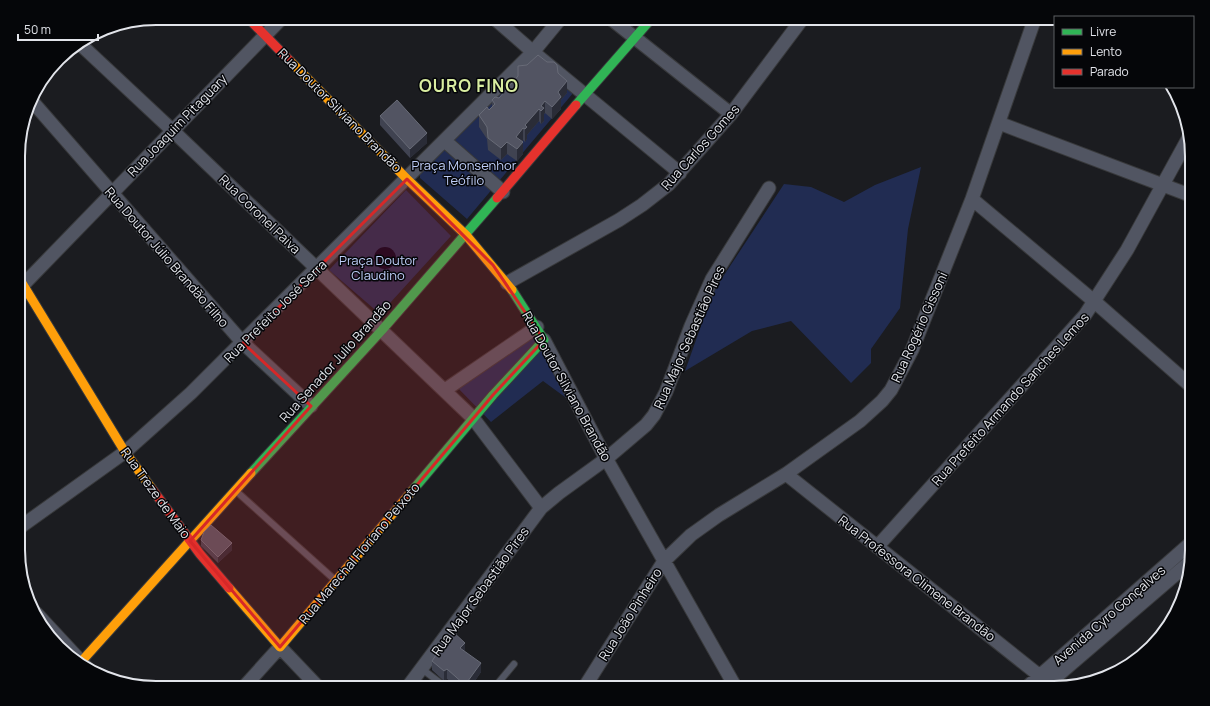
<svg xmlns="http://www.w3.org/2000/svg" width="1210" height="706" font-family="Manrope,sans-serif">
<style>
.green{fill:#212c52}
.water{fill:#030320}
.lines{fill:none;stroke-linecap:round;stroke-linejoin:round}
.lane-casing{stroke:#38393b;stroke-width:8}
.street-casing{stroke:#38393b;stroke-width:15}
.fast-casing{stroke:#38393b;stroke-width:11}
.slow-casing{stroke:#38393b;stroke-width:11}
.jam-casing{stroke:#38393b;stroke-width:11}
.lane{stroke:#515562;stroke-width:6}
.street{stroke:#515562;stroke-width:13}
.fast{stroke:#30b455;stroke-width:9}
.slow{stroke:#ff9f0a;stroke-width:9}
.jam{stroke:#e5322d;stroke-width:9}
.wall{fill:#404351}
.shaded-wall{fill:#2a2c37}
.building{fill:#525462;stroke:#686b77}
.marked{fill:#d62828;fill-opacity:0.2;stroke:#d62828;stroke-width:3;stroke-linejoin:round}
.labels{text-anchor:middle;stroke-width:3;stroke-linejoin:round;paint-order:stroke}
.street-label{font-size:13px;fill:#e2e4ea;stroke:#050609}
.park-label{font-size:13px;fill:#becdf7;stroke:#050609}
.district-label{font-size:17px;font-weight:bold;letter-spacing:1px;fill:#d9eda1;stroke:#050609}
.rim{fill:none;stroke:#e2e4ea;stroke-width:2}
</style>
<rect width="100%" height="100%" fill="#1b1c20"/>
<path class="green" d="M532 56 574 92 467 219 420 178V171Z
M921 167 908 229 900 308 871 349V363L851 383 791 321 752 331 685 371 713 292 784 184 811 187 844 202 875 185Z
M406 190 451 236 380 314 329 270Z
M536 335 569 400 543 381 491 422 456 386Z"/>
<path class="water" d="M374 258a11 11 0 1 1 22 0a11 11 0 1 1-22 0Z"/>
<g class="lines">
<defs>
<path id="lane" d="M236 491 335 580
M422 669 447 688
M494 688 514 664"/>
<path id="street" d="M494 18 533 52 680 173
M610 18 731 114
M79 43 172 130 473 418 541 508
M31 100 243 343 311 406
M999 123 1192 196
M445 141 503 192
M972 199 1095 302 1192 387
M507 283 619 220 642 205 669 184 731 114 803 18
M23 285 282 18
M544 340 603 453 736 688
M445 390 537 327
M786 474 1055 688
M19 528 125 452 191 393 533 52 561 18
M877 547 1085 315 1127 250 1189 137
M36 613 89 670
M243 688 280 647 319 688
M407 688 541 508 559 493 606 459 646 425 654 415 666 392 691 326 712 279 769 188
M584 688 664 561 691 535 719 515 786 474 860 421 882 401 891 390 912 350 972 199 1035 18
M1026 688 1192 542
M1043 688 1191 561"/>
<path id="fast" d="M576 105 652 18
M251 473 382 330 497 198
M412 491 493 395 544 340 512 290"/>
<path id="slow" d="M290 61 407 179 466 235 512 290
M19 278 125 452 152 489
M229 588 280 647 412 491
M80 663 251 473"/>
<path id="jam" d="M248 18 290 61
M497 198 576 105
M152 489 200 554 229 588"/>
</defs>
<use href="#lane" class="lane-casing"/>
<use href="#street" class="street-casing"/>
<use href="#fast" class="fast-casing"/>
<use href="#slow" class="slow-casing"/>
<use href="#jam" class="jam-casing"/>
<use href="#lane" class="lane"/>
<use href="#street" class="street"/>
<use href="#fast" class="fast"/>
<use href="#slow" class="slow"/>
<use href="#jam" class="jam"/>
</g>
<path class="wall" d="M558 73 567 93 561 100V109L552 119 545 113 544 114V121L541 124 539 121 527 135V139L525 142 523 140 522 142 523 154 517 161 507 154 501 160 488 150 487 139 479 127V115L489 110 492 108V100Z
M380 116 427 143 410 158 380 125Z
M201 540 232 550 218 563 201 546Z
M465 652 481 672 470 688H458L447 679 444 681 432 670V661Z"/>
<path class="shaded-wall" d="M567 81V93L561 100V109L552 119V107L558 92Z
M545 101V113L544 114V121L541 124V106Z
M539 109V121L527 135V139L525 142V125Z
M523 128V140L516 149V137Z
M427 133V143L410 158V149Z
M507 142V154L501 160V148Z
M523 142V154L517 161V149Z
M232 543V550L218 563V557Z
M465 643V652L460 648Z
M481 663V672L470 688H465V685Z
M447 669V679L444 681V671Z"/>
<path class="building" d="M538 55 547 62H554L557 65 558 73 567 81 558 92 561 97 552 107 545 101 541 106 544 108 541 111 539 109 525 125 527 127 525 129 523 128 516 137 523 142 517 149 507 142 501 148 488 138 487 127 479 115 487 107 489 110 495 104 492 100 495 97 499 98 518 76V66L527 65Z
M397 100 427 133 410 149 380 116Z
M211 525 232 543 218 557 201 540 204 532Z
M452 631 465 643 460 648 481 663 465 685 447 669 444 671 432 661Z"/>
<path class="marked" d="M407 179 493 265 544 340 493 395 280 647 190 541 311 406 243 343Z"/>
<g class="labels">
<g class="street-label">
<text transform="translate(340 110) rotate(45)" y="5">Rua Doutor Silviano Brandão</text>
<text transform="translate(177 125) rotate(-46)" y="5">Rua Joaquim Pitaguary</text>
<text transform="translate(700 147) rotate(-48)" y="5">Rua Carlos Gomes</text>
<text transform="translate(260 214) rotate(44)" y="5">Rua Coronel Paiva</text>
<text transform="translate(167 257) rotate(49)" y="5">Rua Doutor Júlio Brandão Filho</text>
<text transform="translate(275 311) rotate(-45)" y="5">Rua Prefeito José Serra</text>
<text transform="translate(919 327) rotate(-66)" y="5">Rua Rogério Gissoni</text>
<text transform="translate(689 337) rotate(-66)" y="5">Rua Major Sebastião Pires</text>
<text transform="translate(335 361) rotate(-48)" y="5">Rua Senador Julio Brandão</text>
<text transform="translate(567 386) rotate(61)" y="5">Rua Doutor Silviano Brandão</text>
<text transform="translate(1010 399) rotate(-48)" y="5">Rua Prefeito Armando Sanches Lemos</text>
<text transform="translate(156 493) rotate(54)" y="5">Rua Treze de Maio</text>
<text transform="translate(359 553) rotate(-50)" y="5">Rua Marechal Floriano Peixoto</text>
<text transform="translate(917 578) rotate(38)" y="5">Rua Professora Climene Brandão</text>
<text transform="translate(480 591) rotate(-54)" y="5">Rua Major Sebastião Pires</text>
<text transform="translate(630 614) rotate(-58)" y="5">Rua João Pinheiro</text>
<text transform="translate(1109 615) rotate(-41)" y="5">Avenida Cyro Gonçalves</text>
</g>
<g class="park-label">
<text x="464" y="170">Praça Monsenhor<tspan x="464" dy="15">Teófilo</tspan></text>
<text x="378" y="265">Praça Doutor<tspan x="378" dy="15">Claudino</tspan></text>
</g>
<g class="district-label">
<text x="469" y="92">OURO FINO</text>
</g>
</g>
<path d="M0 0H1210V706H0ZM156 25H1054A131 131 0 0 1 1185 156V550A131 131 0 0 1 1054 681H156A131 131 0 0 1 25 550V156A131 131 0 0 1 156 25Z" fill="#050609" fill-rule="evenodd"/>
<path class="rim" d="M156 25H1054A131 131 0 0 1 1185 156V550A131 131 0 0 1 1054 681H156A131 131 0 0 1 25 550V156A131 131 0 0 1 156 25Z"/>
<rect x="1054" y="16" width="140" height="72" fill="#050609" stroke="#5d5f63"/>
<rect x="1062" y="29" width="20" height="6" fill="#30b455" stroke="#5d5f63"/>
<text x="1090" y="36" font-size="12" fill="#e2e4ea">Livre</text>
<rect x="1062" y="49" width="20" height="6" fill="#ff9f0a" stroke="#5d5f63"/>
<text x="1090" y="56" font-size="12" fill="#e2e4ea">Lento</text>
<rect x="1062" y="69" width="20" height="6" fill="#e5322d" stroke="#5d5f63"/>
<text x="1090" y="76" font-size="12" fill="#e2e4ea">Parado</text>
<path d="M18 34v6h80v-6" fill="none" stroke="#e2e4ea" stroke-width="2"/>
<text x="24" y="34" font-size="12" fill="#e2e4ea" stroke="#050609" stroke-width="3" paint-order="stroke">50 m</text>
</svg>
